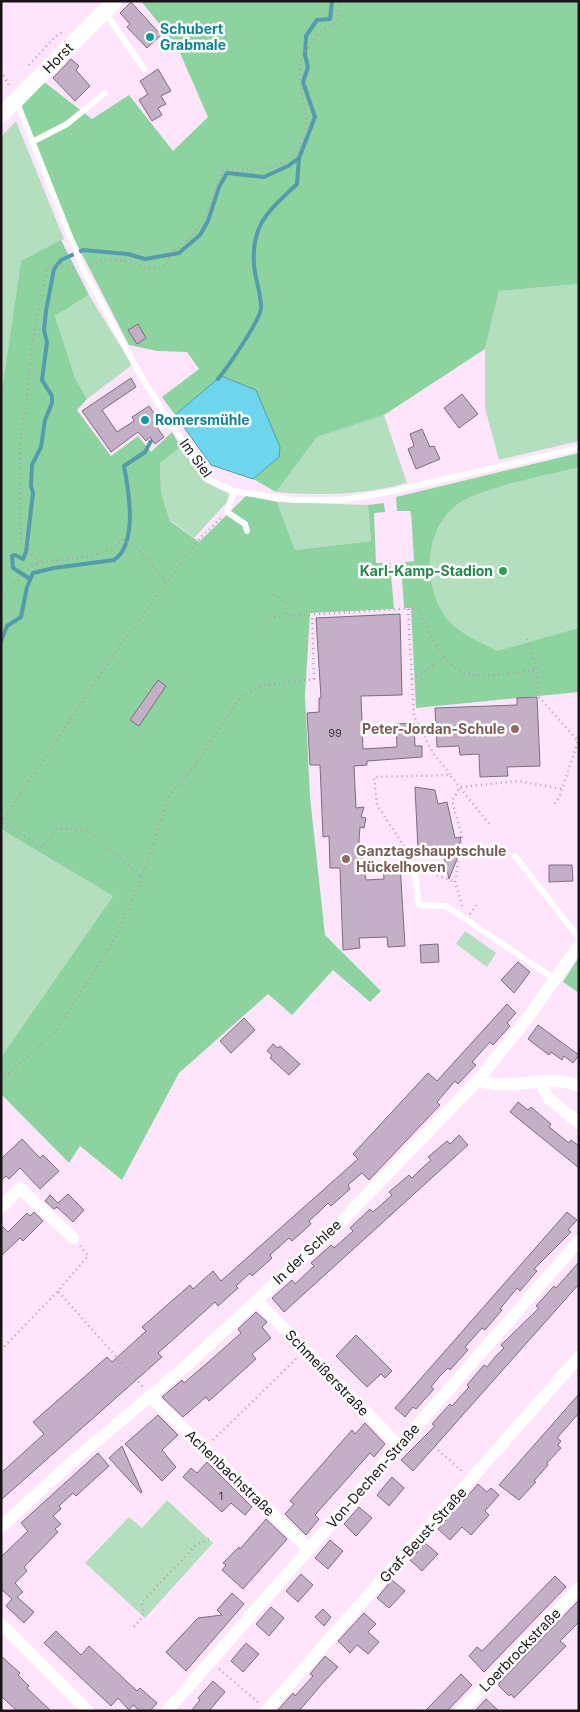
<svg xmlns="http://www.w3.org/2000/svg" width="580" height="1712" font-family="Inter,sans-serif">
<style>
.green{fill:#b4dfbf}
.forest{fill:#8dd3a0}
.water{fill:#6dd6ec;stroke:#549bad}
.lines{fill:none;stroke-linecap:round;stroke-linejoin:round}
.stream{stroke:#549bad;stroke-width:4}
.building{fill:#c4b0c6;stroke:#7e6b7f}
.path{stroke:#b39fb0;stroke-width:2.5;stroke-dasharray:1 4;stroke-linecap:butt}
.lane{stroke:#fff;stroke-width:6}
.street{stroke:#fff;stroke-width:12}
.secondary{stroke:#fff;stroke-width:16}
.culture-dot{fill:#0f9aa8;stroke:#fff;stroke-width:2}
.leisure-dot{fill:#2e9e5b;stroke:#fff;stroke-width:2}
.education-dot{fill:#8d6e63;stroke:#fff;stroke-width:2}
.labels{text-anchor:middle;stroke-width:5;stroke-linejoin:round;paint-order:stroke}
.number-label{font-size:11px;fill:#443a44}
.culture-label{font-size:14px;font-weight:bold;fill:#0d838f;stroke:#fff;text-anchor:start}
.street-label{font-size:14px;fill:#1a1219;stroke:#fff}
.leisure-label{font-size:14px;font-weight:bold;fill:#27864d;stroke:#fff;text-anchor:end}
.education-label{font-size:14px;font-weight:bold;fill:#785e54;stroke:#fff;text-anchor:end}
</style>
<rect width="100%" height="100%" fill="#fee5fb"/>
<path class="green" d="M16 121 64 239 21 262 1 396V137Z
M579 284V441L499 460 485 408V349L499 291Z
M89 295 132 365 87 399 75 378 55 316Z
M384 415 407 483C366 495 319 496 276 492L317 437Z
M181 447 205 482 229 494 227 502 194 538 170 520 161 492 160 463Z
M579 465V630L453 665 410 511Z
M277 502 368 505 371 541 295 550Z
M4 830 113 896 1 1057V834Z
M465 931 496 953 487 967 456 944Z
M167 1500 213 1543 145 1618 85 1563 129 1517 142 1528Z"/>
<path class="forest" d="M141 1H579V284L499 291 485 349 384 415 317 437 276 492 253 479 279 457 256 390 221 376 175 415 162 397 199 369 187 352 157 351 129 345 69 229 21 107 43 81 92 119 129 95 173 151 208 117 177 46Z
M61 240 89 295 55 316 75 378 87 399 77 410 111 456 138 436 151 452 172 432 181 447 160 463 161 492 170 521 199 542 246 496 277 502 295 550 371 541 368 505 384 503 385 512 374 513 376 563H390L394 609 310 613 305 696 310 797 325 935 381 991 370 1002 333 970 292 1015 268 994 179 1073 122 1180 80 1146 69 1163 1 1094V1057L113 896 1 829V396L21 261Z
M579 453V467C549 475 477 488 455 506 424 532 423 583 444 615 455 632 480 642 497 651L579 628V692L416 708 411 608H404L401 563 414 561 411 511H397L396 497Z
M579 957V993L563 982Z"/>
<path class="water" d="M221 376 256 390 280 447 279 457 253 479 211 465 175 415Z"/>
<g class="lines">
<path class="stream" d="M218 379C227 368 262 318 261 307 261 293 255 279 254 265 251 223 270 210 297 184L299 158 315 117 303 82 308 67 305 55 306 36 317 20 330 19 332 1
M30 579 13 568 12 556 15 555 23 559 26 552 33 493 31 486 32 465 41 447 45 420 52 403V396L42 380 47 342 44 330 46 311 54 269 61 260 83 250 128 254 145 259 179 253 200 235 208 221 219 187 227 173 264 177 288 166 299 158
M1 641 7 626 21 617 27 587 33 573 54 568 114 560C138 544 129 492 124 466L145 452 151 441"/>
</g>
<path class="building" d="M131 2 161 35 147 48 127 27 130 24 120 13Z
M71 59 79 66 76 70 90 86 75 101 53 78Z
M158 69 171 91 161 96 166 104 158 108 162 115 152 121 139 100 148 94 140 81Z
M138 324 146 338 137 344 128 330Z
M131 378 136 387 102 410 117 432 134 421 132 417 149 406 158 419 153 422 164 437 155 444 150 437 146 441 138 432 111 452 82 411Z
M462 394 478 414 459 428 444 408Z
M422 429 430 447 434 446 440 459 416 469 408 449 414 446 410 434Z
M400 614 402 695 361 696 363 749 397 747 396 724 414 723 415 746H422V757L367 761V765L354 766 356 808 364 807 361 817 366 818 364 828 360 827 359 841 366 880 384 879 383 865 400 864 405 946 388 947 387 937 359 938 360 948 343 950 340 868H330L329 836 323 837 320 765H310L307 713 319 712V698H321L316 618Z
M158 680 166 686 139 726 130 720Z
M537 697 540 766 507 767 508 776 480 777 479 754 460 755 459 746 437 747 435 708 517 705V698Z
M415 787 435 790 438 804 447 802 455 838 461 837 457 859 449 879 443 852 418 850Z
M549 865H572L573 881 549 882Z
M438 944 439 962 421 963 420 945Z
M518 962 530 972 514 993 501 980Z
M507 1004 516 1013 507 1023 510 1026 493 1045 490 1042 472 1062 476 1065 458 1084 455 1081 437 1102 440 1105 369 1180 362 1173 348 1185 350 1189 331 1206 328 1203 319 1212 309 1221 311 1224 292 1241 289 1238 279 1247 270 1255 272 1258 252 1276 250 1273 236 1286 238 1288 218 1306 215 1302 205 1311 158 1353 162 1357 1 1500V1473L44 1434 33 1422 107 1357 112 1362 146 1331 142 1327 190 1285 193 1289 213 1271 221 1281 358 1159 353 1154 428 1073 437 1081Z
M244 1018 255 1030 231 1053 220 1041Z
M538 1025 579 1055 573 1063 564 1056 562 1060 551 1052 549 1055 528 1039Z
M273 1044 278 1048 280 1046 300 1064 289 1075 270 1058 272 1055 267 1051Z
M518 1102 528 1110 531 1107 551 1124 549 1127 569 1143 571 1140 579 1146V1168L510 1112Z
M459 1135 468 1145 284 1312 272 1298 292 1280 295 1284 314 1266 311 1263 331 1245 334 1248 343 1240 353 1231 350 1228 370 1209 373 1212 392 1195 389 1192 409 1175 412 1178 421 1169 431 1160 428 1157 447 1141 450 1144Z
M22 1139 40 1158 43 1155 59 1171 40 1189 20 1168 9 1179 6 1176 1 1181V1159Z
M68 1194 84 1210 73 1222 57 1207 54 1209 45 1201 50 1195 58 1203Z
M34 1212 43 1221 23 1241 20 1238 1 1256V1225L8 1232 27 1213 30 1216Z
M567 1212 577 1220 568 1230 571 1232 534 1269 537 1271 520 1291 517 1288 508 1299 500 1309 502 1310 485 1330 482 1328 465 1347 468 1350 450 1370 448 1368 439 1377 431 1387 434 1389 416 1409 413 1407 405 1417 395 1408Z
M579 1262V1284L413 1471 401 1460 435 1426 432 1424 450 1404 452 1406 469 1387 467 1385 484 1365 487 1367 495 1357 504 1348 501 1345 539 1308 536 1306 554 1286 556 1288Z
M256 1312 267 1322 262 1327 271 1338 252 1354 256 1359 218 1393 209 1401 206 1397 183 1417 162 1397 182 1380 184 1383 213 1358 241 1333 238 1329Z
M356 1335 392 1371 385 1378 381 1374 367 1387 336 1356Z
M579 1394V1413L557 1438 561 1441 558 1445 561 1448 547 1463 548 1465 534 1481 536 1482 519 1500 499 1485Z
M158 1415 178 1435 162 1450 176 1467 162 1481 125 1444Z
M365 1423 385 1444 374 1457 370 1453 315 1515 319 1519 306 1535 285 1514 294 1504 290 1501 352 1430 355 1434Z
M122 1446 142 1492 141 1493 109 1458Z
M98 1453 109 1466 76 1496 73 1493 59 1506 61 1509 53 1516 61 1524 55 1529 58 1532 24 1567 27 1571 15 1583 23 1592 17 1597 34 1612 24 1623 6 1606 12 1599 1 1589V1557L28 1531 21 1523Z
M207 1462 252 1507 245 1515 231 1503 222 1512 183 1477 191 1468 197 1473Z
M392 1477 404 1488 389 1506 377 1495Z
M478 1484 487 1492 491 1488 499 1495 485 1511 489 1515 471 1535 462 1527 450 1540 438 1529Z
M359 1507 372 1518 356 1536 344 1524Z
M266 1519 287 1539 243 1589 222 1570 226 1565 223 1563 239 1547 240 1549Z
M330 1540 343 1551 328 1569 315 1558Z
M425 1543 438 1554 422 1571 410 1560Z
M301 1574 313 1585 298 1602 286 1591Z
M555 1576 566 1587 484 1672 469 1656 477 1647 482 1651Z
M392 1580 405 1591 389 1608 377 1598Z
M232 1593 244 1604 186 1671 166 1652 198 1618 222 1615 217 1610Z
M579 1600V1622L560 1641 566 1646 514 1698 511 1694 509 1696 499 1686V1683Z
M271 1607 284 1618 269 1636 256 1624Z
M323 1609 331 1617 324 1626 315 1617Z
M364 1613 376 1624 368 1632 379 1642 368 1654 357 1645 350 1653 338 1641Z
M56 1631 81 1655 89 1646 137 1691 140 1688 157 1703 150 1711H140L133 1705 129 1710 118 1698 111 1706 44 1643Z
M246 1643 259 1654 243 1672 231 1661Z
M1 1656 20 1673 18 1675 29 1686 27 1688 51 1711H17L1 1696Z
M325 1656 338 1667 322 1684 299 1711H277L293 1693 295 1696 313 1676 310 1674Z
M461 1674 472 1685 447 1711H425Z
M213 1681 225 1692 209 1711H191L200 1700 198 1698Z
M486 1699 499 1711H475Z"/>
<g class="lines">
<path class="path" d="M29 65 55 37 64 31
M1 71 10 87
M91 265C121 249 144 274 160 268 168 266 169 258 171 252 205 233 209 204 223 170L270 168 283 163 299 151 307 121 299 78 301 56 319 33 336 22 341 1
M73 268 51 264 47 269 32 344 26 409 20 441 21 542 39 563C67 558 101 560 123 540L134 545 166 581
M273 595 286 603 287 616
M1 599 29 567 39 563
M408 609 414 716 433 753 450 774
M269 617 418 608C449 680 461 683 537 669
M527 639 537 669 538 696 578 741 559 798 552 806
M412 679 420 675 442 658
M1 823 117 650 200 538 222 517
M3 823 43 848 58 828 88 831 142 877
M412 859 377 805 374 777 450 775 490 825
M423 870 455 882
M462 906 455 882 462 836 452 801 460 787 519 781 562 789
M470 914 479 902
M1 1080 56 1031 112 943 138 888 170 794 195 765 240 697 264 685 314 679 312 615
M80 1246 88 1256 58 1291 143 1387
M1 1350 58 1291
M423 1437 462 1471
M213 1440 297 1358
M134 1627 143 1616 142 1602 196 1545 209 1539
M219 1669 258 1702"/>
<path class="lane" d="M105 12 144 69
M16 100 82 267 142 378 207 479 234 491 294 500H343L389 492 579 448
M32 142 67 124 105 93
M234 491 227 512 245 524 247 531
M515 856 579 938
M414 868 419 905 446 906 556 980"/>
<path class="street" d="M478 1080C510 1093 546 1072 579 1086
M541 1081 548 1098 579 1123
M1 1207 20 1188 73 1238
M256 1300 400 1447
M150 1396 309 1549
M1 1527 74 1460 185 1367 340 1223 478 1080 527 1019 579 945
M1 1624 88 1711
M167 1711 579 1241
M266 1711 579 1357
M461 1711 579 1588"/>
<path class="secondary" d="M1 115 115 1"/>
</g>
<g class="culture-dot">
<circle cx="150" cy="37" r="5"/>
<circle cx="145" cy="420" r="5"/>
</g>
<circle class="leisure-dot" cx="503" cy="571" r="5"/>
<g class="education-dot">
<circle cx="515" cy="729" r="5"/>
<circle cx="346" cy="859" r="5"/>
</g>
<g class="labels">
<g class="number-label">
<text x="335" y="737">99</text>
<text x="221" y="1500">1</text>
</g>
<g class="culture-label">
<text x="160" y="34">Schubert<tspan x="160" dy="16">Grabmale</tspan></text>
<text x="155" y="425">Romersmühle</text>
</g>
<g class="street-label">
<text transform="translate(58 58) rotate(-45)" y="5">Horst</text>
<text transform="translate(196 458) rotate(54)" y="5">Im Siel</text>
<text transform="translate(307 1252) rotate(-43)" y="5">In der Schlee</text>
<text transform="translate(327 1373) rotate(46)" y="5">Schmeißerstraße</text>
<text transform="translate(230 1473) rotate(44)" y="5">Achenbachstraße</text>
<text transform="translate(373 1476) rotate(-49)" y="5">Von-Dechen-Straße</text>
<text transform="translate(423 1535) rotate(-48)" y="5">Graf-Beust-Straße</text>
<text transform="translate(520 1650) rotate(-46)" y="5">Loerbrockstraße</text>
</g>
<g class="leisure-label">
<text x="493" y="576">Karl-Kamp-Stadion</text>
</g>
<g class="education-label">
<text x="505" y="734">Peter-Jordan-Schule</text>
<text x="356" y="856" text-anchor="start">Ganztagshauptschule<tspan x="356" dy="16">Hückelhoven</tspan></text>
</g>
</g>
<rect width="580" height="1712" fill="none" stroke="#1a1219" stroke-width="5"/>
</svg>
